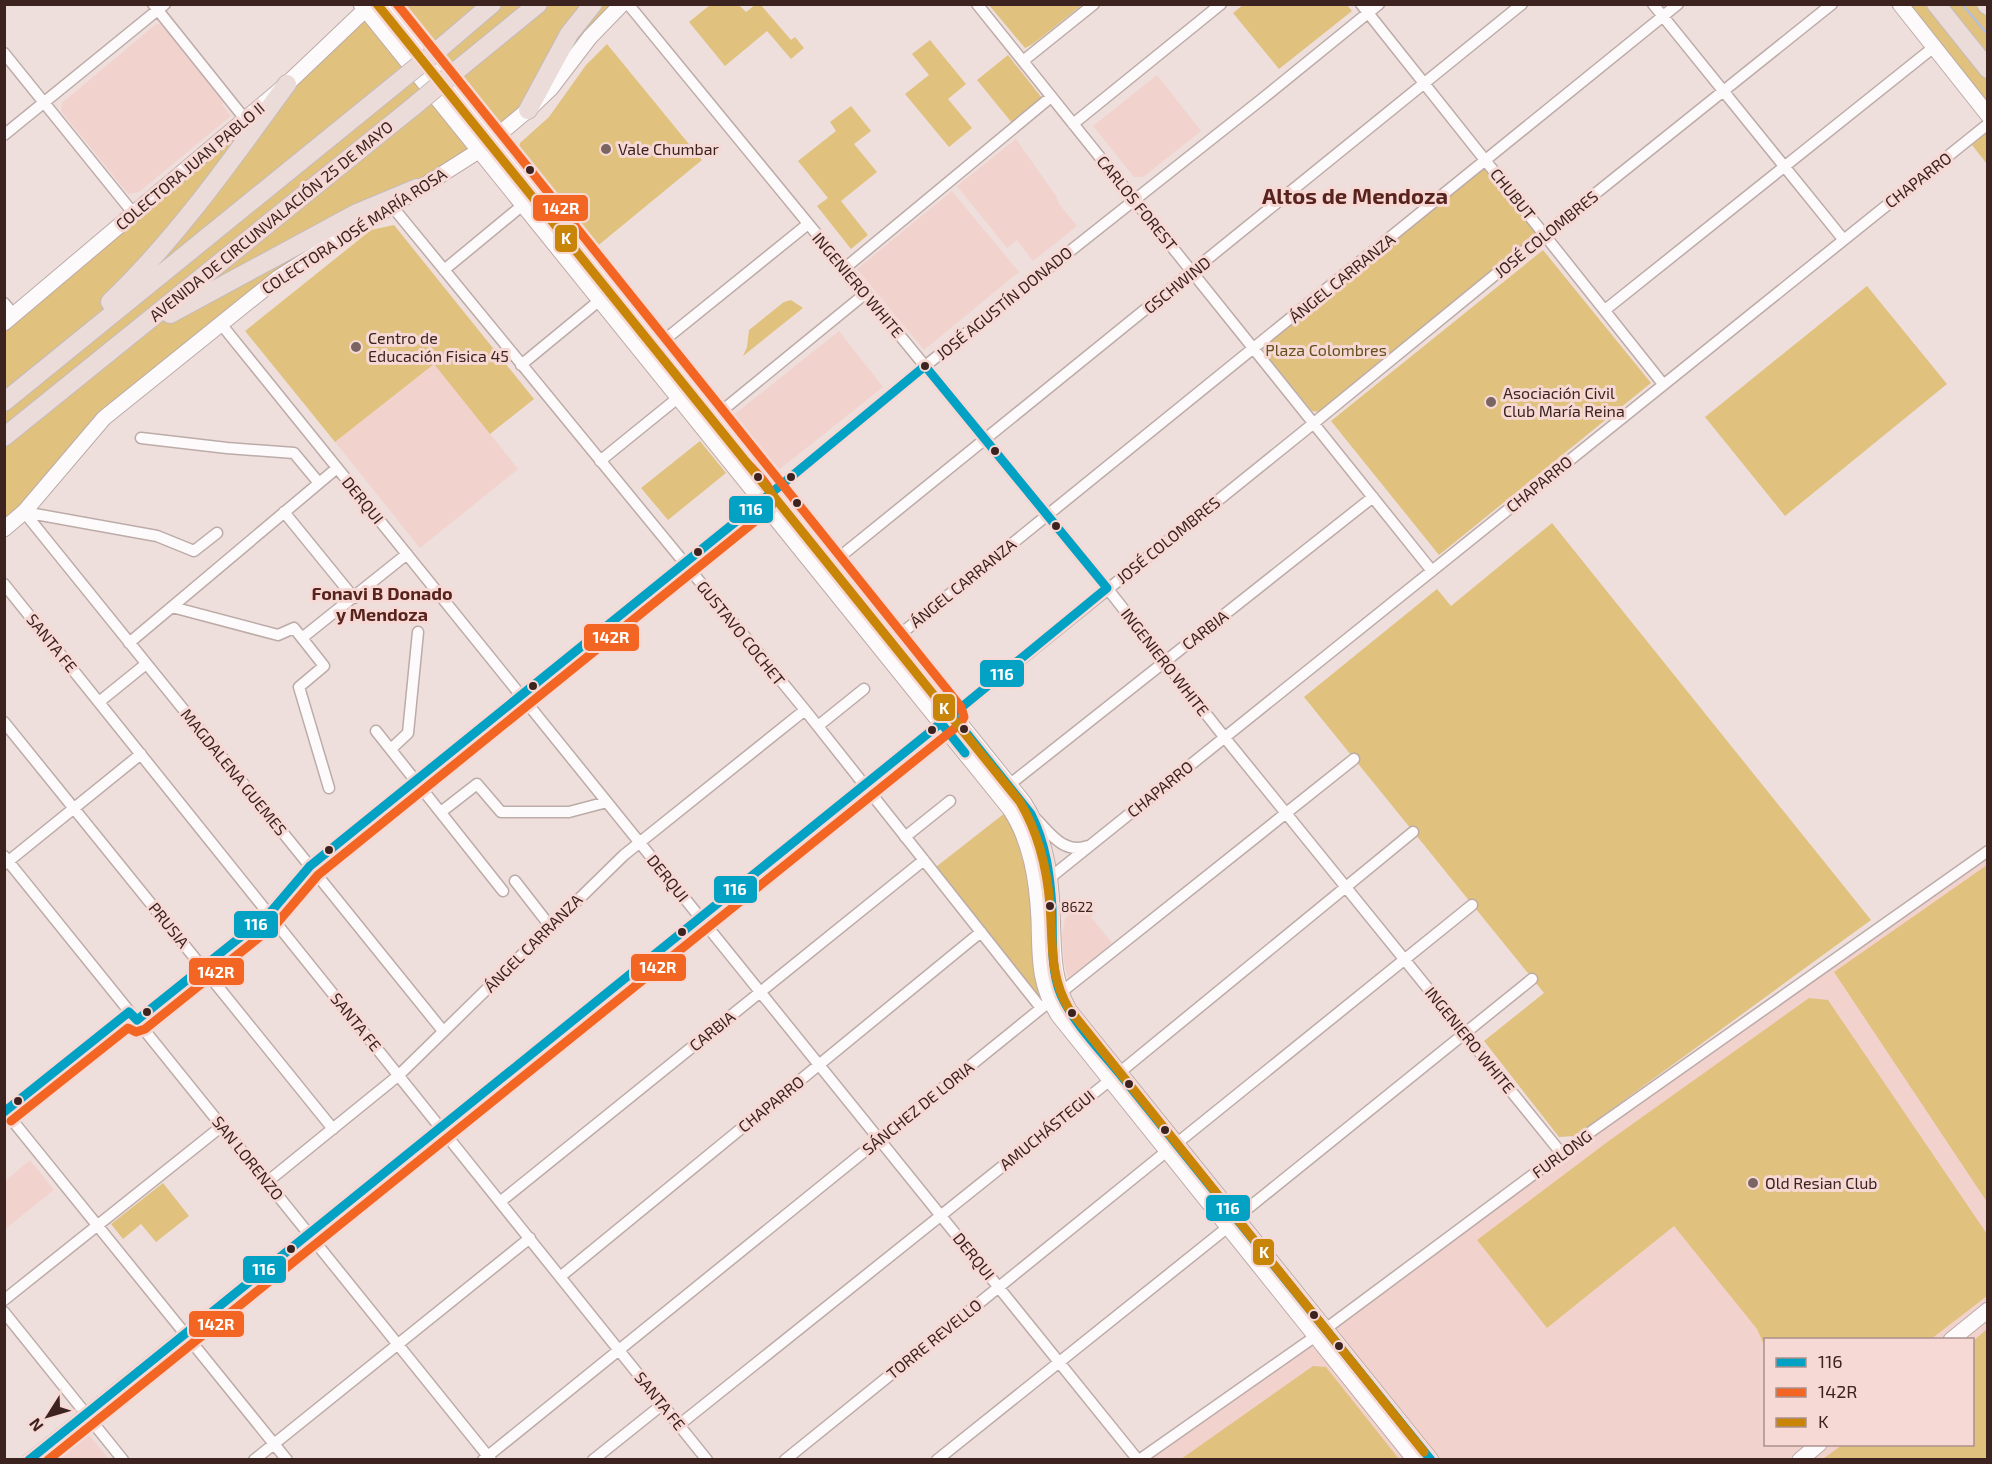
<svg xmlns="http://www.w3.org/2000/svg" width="1992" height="1464" font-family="'Exo 2',sans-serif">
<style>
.built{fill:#f2d2cd;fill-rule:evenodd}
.green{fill:#e0c17e}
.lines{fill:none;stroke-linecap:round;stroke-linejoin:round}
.stream{stroke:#b2bde8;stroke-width:2}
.street-casing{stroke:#bdaba8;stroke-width:13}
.secondary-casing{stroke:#bdaba8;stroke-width:17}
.highway-casing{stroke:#c6bbba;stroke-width:20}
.street{stroke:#fcfafa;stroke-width:10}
.secondary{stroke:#fcfafa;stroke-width:15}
.highway{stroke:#ebdcda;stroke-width:18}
.highway-bridge-casing{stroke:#c6bbba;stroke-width:20;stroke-linecap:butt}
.highway-bridge{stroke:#ebdcda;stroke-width:18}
.bus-1-casing{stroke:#f6d9d5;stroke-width:14}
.bus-2-casing{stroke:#f6d9d5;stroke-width:14}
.bus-3-casing{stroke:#f6d9d5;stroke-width:14}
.bus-1{stroke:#03a2c5;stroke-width:9}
.bus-2{stroke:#f26522;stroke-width:9}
.bus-3{stroke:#c88508;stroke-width:9}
.poi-dot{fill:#7a6562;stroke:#f6d9d5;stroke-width:2}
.bus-dot{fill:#3c231f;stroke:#f6d9d5;stroke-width:2}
.labels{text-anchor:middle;stroke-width:6;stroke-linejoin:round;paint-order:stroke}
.bus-label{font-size:14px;fill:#3c231f;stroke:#f6d9d5;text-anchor:start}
.poi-label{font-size:16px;fill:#3c231f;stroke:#f6d9d5;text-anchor:start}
.street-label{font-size:16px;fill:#3c231f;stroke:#f6d9d5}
.park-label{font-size:16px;fill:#64501c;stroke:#f6d9d5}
.neighbourhood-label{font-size:18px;font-weight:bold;fill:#58221d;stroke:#f6d9d5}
.district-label{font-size:22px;font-weight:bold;fill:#58221d;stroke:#f6d9d5}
.line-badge{stroke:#f6d9d5;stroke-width:2}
.badge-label{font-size:16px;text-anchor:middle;font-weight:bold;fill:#fff}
</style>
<rect width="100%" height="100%" fill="#eedfdd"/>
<path class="built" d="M156 24 165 25 227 100 222 104 231 116 139 192 128 194 61 111 62 103Z
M1157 75 1201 131 1143 177H1134L1093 126Z
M1016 139 1056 196 1059 204 1077 226 1033 261 1017 240 1007 248 957 186Z
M952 191 1019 272 924 350 857 269Z
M839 331 883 387 780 469 774 471 733 420 735 414Z
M434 363 518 469 420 548 335 442Z
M1987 851V1459L1139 1460ZM1766 1340H1972V1444H1766Z
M1086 901 1096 913 1091 917 1112 943 1068 979 1064 962 1062 937 1065 918Z
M30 1160 54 1190 5 1229V1181Z
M84 1429 109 1459H46Z"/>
<path class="green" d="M1244 4 1347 5 1352 11 1279 69 1233 13Z
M371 5H622L528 110 278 278 104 418 5 529V323Z
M710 5H739L746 12 755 5H761L791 40 795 37 804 48 791 59 767 31 725 66 689 22Z
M989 5H1082L1033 44 1025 48Z
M1900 5H1987V115Z
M930 40 966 84 948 99 972 128 949 147 905 94 929 75 912 54Z
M607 44 702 160 595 248 546 192 518 155 520 143 549 117 586 65Z
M1008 55 1042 98 1012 123 977 80Z
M851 106 871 131 854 144 877 172 841 201 868 235 851 249 817 206 828 198 798 161 836 131 830 122Z
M1987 132V164L1972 145Z
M1482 169 1488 170 1537 231V236L1319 412 1312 411 1263 351 1264 346Z
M394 225 534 399 490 434 434 364 335 442 245 331 371 230Z
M1543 250 1651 383 1439 555 1331 421Z
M1867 286 1947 384 1785 516 1705 417Z
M791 300 803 308 743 356 747 347 749 330 784 302Z
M700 441 726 473 668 520 641 488Z
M1552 523 1871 920 1575 1136 1559 1137 1484 1041 1544 993 1304 697 1437 589 1451 606Z
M1010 809 1018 821 1049 1002 1041 1008 932 870Z
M1987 865V1202L1834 972Z
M1809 998 1828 1000 1987 1234V1296L1931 1339 1766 1340 1765 1347 1757 1329 1674 1226 1547 1328 1477 1240 1610 1140Z
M163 1183 189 1216 156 1242 141 1224 123 1239 111 1224Z
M1987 1329V1459H1823L1842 1445 1972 1444 1973 1341Z
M1313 1366 1326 1367 1399 1459H1181Z"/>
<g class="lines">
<path class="stream" d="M1962 4 1988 35"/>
<defs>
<path id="street" d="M153 4 245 119
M628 4 1107 588 1225 738 1562 1154
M977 4 1432 571
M1361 4 1663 384
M1653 4 1843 239
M4 53 134 214
M1023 61 1094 4
M1073 124 1221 4
M4 135 165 4
M391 205 805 710 1041 1008
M845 268 1051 97
M444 270 524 204
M4 303 14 315
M1605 310 1934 47
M221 324 1138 1460
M652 350 808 224
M521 365 600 300
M713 418 866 293
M141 438 227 448 294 453 319 483
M600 461 679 397
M24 512 443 1031
M24 512 157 536 194 551 217 533
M284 512 354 598
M831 564 1522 4
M4 584 707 1460
M172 607 278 635 294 628 324 666 299 687 329 788
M302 638 407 554
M892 641 1678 4
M129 643 337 468
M99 702 146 664
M4 722 333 1129
M818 726 864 689
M376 731 503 891
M391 749 408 733 418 632
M1009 785 1373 497
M441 812 477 784 501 812H569L607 802
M1037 820C1052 836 1065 854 1088 846
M905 837 950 801
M4 856 491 1460
M5 864 141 754
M515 881 550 926
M1046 881 1988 124
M137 1020 269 914 310 866 786 481 925 366 1262 99 1379 4
M4 1110 287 1460
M4 1112 129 1012
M1176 1144 1472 905
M267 1182 399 1075 624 855 805 710
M500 1202 924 860
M1236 1218 1532 979
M560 1277 981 932
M4 1300 222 1126
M4 1312 123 1460
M679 1425 1114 1077 1413 832
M28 1460 1314 423 1545 234 1832 4
M254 1460 530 1238
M483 1460 1049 1002 1354 759
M593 1460 663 1404
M785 1460 1167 1151
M937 1460 1228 1227
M1139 1460 1320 1333 1589 1133 1988 851"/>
<path id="secondary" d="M361 4 1010 809C1031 841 1037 880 1039 919 1040 955 1038 985 1059 1016L1415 1460
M381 4 1024 803C1045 835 1051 873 1052 911 1054 948 1051 977 1069 1010L1431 1460
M1900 4 1988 115
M4 323 287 84 371 4
M4 529 24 512 104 418 278 278 480 150 528 110 551 88 590 37 622 4
M1951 1340 1988 1310
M1800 1460 1819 1444"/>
<path id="highway" d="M1936 4 1988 69
M1986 4 1988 6
M444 45 492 4
M462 66 538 4
M528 110 569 34 593 4
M110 302C178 237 232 159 287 84
M170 314 357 213 417 188
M4 402 397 83
M4 437 414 106"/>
</defs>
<use href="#street" class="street-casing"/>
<use href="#secondary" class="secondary-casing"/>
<use href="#highway" class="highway-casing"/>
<use href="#street" class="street"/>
<use href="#secondary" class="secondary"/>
<use href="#highway" class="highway"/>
<defs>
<path id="highway-bridge" d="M397 83 444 45
M414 106 462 66"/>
</defs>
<use href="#highway-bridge" class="highway-bridge-casing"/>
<use href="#highway-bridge" class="highway-bridge"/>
<defs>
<path id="bus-1" d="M4 1112 129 1012 137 1020 269 914 310 866 786 481 925 366 1107 588 952 715 1031 814C1046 844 1050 875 1052 908 1053 934 1050 970 1061 995 1073 1022 1100 1050 1119 1073L1431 1460
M29 1460 941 723 965 753"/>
<path id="bus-2" d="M11 1121 128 1028 136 1032 145 1029 277 923 318 875 770 509C780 493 757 474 747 463
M48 1460 960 724 964 717 961 707 397 4"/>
<path id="bus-3" d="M377 4 1020 802C1039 834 1047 868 1050 905 1053 941 1049 976 1069 1009L1424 1452"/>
</defs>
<use href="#bus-1" class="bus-1-casing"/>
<use href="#bus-2" class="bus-2-casing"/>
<use href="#bus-3" class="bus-3-casing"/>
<use href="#bus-1" class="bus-1"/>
<use href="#bus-2" class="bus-2"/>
<use href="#bus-3" class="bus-3"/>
</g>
<g class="poi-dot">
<circle cx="606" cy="149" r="6"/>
<circle cx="356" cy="347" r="6"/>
<circle cx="1491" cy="402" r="6"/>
<circle cx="1753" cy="1183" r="6"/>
</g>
<g class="bus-dot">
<circle cx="530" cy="170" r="5"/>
<circle cx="925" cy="366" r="5"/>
<circle cx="995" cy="451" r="5"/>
<circle cx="758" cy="477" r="5"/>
<circle cx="791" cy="477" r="5"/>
<circle cx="797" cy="503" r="5"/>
<circle cx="1056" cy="526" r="5"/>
<circle cx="698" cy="552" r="5"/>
<circle cx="533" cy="686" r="5"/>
<circle cx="964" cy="729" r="5"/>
<circle cx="932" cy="730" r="5"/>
<circle cx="329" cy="850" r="5"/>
<circle cx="1050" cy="906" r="5"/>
<circle cx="682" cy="932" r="5"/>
<circle cx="147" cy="1012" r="5"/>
<circle cx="1072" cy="1013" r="5"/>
<circle cx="1129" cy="1084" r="5"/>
<circle cx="18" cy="1101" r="5"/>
<circle cx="1165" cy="1130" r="5"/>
<circle cx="291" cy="1249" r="5"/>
<circle cx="1314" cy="1315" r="5"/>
<circle cx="1339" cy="1346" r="5"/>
</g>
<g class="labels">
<g class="bus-label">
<text x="1061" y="912">8622</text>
</g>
<g class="poi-label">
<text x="618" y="155">Vale Chumbar</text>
<text x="368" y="344">Centro de<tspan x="368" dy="18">Educación Fisica 45</tspan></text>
<text x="1503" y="399">Asociación Civil<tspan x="1503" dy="18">Club María Reina</tspan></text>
<text x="1765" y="1189">Old Resian Club</text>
</g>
<g class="street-label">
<text transform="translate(190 166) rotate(-40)" y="6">COLECTORA JUAN PABLO II</text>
<text transform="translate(1918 180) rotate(-38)" y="6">CHAPARRO</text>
<text transform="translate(1513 194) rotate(51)" y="6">CHUBUT</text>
<text transform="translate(1137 203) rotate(51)" y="6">CARLOS FOREST</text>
<text transform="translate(271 221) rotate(-39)" y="6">AVENIDA DE CIRCUNVALACIÓN 25 DE MAYO</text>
<text transform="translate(354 231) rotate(-33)" y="6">COLECTORA JOSÉ MARÍA ROSA</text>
<text transform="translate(1546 234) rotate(-39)" y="6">JOSÉ COLOMBRES</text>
<text transform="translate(1342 278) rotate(-39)" y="6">ÁNGEL CARRANZA</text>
<text transform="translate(858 285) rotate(50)" y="6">INGENIERO WHITE</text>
<text transform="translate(1177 285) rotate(-39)" y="6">GSCHWIND</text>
<text transform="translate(1004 303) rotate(-39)" y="6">JOSÉ AGUSTÍN DONADO</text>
<text transform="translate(1539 484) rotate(-39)" y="6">CHAPARRO</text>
<text transform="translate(363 500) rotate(51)" y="6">DERQUI</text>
<text transform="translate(1168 540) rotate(-39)" y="6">JOSÉ COLOMBRES</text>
<text transform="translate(963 583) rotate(-39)" y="6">ÁNGEL CARRANZA</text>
<text transform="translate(1205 630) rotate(-38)" y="6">CARBIA</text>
<text transform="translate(741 633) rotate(51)" y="6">GUSTAVO COCHET</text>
<text transform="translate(52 643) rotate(51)" y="6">SANTA FE</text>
<text transform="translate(1165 662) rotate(52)" y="6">INGENIERO WHITE</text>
<text transform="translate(234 772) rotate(51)" y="6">MAGDALENA GUEMES</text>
<text transform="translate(1160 789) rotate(-39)" y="6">CHAPARRO</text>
<text transform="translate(668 878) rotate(51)" y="6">DERQUI</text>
<text transform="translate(169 925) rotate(51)" y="6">PRUSIA</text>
<text transform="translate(533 943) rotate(-45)" y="6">ÁNGEL CARRANZA</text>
<text transform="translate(356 1022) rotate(51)" y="6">SANTA FE</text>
<text transform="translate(712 1031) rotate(-39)" y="6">CARBIA</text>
<text transform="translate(1470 1040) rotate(51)" y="6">INGENIERO WHITE</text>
<text transform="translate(771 1104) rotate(-39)" y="6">CHAPARRO</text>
<text transform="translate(918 1108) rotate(-39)" y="6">SÁNCHEZ DE LORIA</text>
<text transform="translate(1047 1130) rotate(-39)" y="6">AMUCHÁSTEGUI</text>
<text transform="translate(1562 1154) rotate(-36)" y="6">FURLONG</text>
<text transform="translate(248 1158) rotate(51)" y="6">SAN LORENZO</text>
<text transform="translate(974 1256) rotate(51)" y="6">DERQUI</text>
<text transform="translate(934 1339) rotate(-39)" y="6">TORRE REVELLO</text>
<text transform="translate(660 1401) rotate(51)" y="6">SANTA FE</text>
</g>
<g class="park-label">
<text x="1326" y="356">Plaza Colombres</text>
</g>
<g class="neighbourhood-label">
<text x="382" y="600">Fonavi B Donado<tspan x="382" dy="21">y Mendoza</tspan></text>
</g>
<g class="district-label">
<text x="1355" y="204">Altos de Mendoza</text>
</g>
</g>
<g class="line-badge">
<rect x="532" y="194" width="57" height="28" rx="6" fill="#f26522"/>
<rect x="554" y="224" width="24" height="29" rx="6" fill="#c88508"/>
<rect x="728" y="495" width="46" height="29" rx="6" fill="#03a2c5"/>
<rect x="583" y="623" width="57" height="29" rx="6" fill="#f26522"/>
<rect x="979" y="659" width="46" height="29" rx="6" fill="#03a2c5"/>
<rect x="932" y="693" width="24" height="29" rx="6" fill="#c88508"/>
<rect x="713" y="875" width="45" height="29" rx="6" fill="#03a2c5"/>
<rect x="233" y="910" width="46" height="29" rx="6" fill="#03a2c5"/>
<rect x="630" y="953" width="57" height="29" rx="6" fill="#f26522"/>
<rect x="188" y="957" width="57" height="29" rx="6" fill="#f26522"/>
<rect x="1205" y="1194" width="46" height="28" rx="6" fill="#03a2c5"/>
<rect x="1252" y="1238" width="23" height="28" rx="6" fill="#c88508"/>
<rect x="242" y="1255" width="45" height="29" rx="6" fill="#03a2c5"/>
<rect x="188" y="1310" width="57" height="28" rx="6" fill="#f26522"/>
</g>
<g class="badge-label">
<text x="561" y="214">142R</text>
<text x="566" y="244">K</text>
<text x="751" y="515">116</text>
<text x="611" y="643">142R</text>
<text x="1002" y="680">116</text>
<text x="944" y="714">K</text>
<text x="735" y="895">116</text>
<text x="256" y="930">116</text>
<text x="658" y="973">142R</text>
<text x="216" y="978">142R</text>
<text x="1228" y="1214">116</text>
<text x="1264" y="1258">K</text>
<text x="264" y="1275">116</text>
<text x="216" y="1330">142R</text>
</g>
<rect width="1992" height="1464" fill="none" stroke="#3c231f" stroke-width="12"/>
<rect x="1764" y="1338" width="210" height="108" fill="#f6d9d5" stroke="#ac908c" stroke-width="1.5"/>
<rect x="1776" y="1358" width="30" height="9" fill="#03a2c5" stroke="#ac908c" stroke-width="1.5"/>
<text x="1818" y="1368" font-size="18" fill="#3c231f">116</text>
<rect x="1776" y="1388" width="30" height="9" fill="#f26522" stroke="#ac908c" stroke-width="1.5"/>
<text x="1818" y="1398" font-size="18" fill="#3c231f">142R</text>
<rect x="1776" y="1418" width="30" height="9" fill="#c88508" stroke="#ac908c" stroke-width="1.5"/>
<text x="1818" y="1428" font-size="18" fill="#3c231f">K</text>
<g transform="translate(48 1416) rotate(233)" stroke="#f6d9d5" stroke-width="4.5" paint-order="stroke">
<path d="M0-4.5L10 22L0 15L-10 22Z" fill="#3c231f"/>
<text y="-9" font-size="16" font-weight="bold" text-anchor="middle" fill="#3c231f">N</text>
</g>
</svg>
